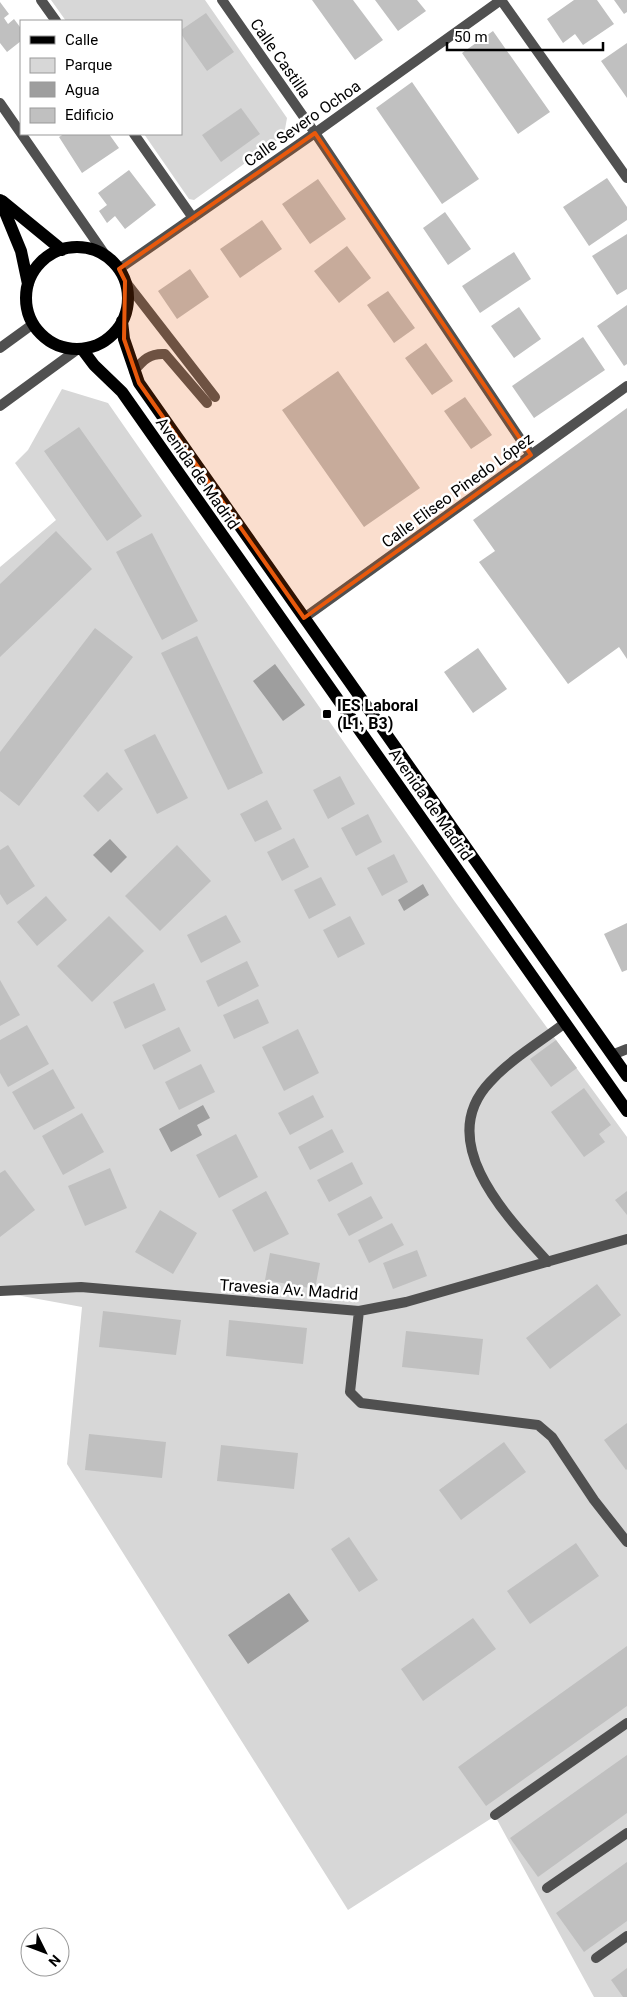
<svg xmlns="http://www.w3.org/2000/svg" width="627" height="1997" font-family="Roboto,sans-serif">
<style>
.green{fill:#d7d7d7}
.water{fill:#9e9e9e}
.building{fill:#c0c0c0}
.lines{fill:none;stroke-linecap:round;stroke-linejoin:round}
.minor{stroke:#505050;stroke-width:10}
.primary{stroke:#000;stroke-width:12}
.marked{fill:#e8590c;fill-opacity:0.2;stroke:#e8590c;stroke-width:4;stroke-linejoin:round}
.poi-dot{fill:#000;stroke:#fff;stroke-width:2}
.labels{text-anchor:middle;stroke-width:5;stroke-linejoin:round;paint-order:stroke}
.street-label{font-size:16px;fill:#000;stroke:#fff}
.poi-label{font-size:16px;font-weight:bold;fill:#000;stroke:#fff;text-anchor:start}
</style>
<rect width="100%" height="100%" fill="#fff"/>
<path class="green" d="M51 0H205L287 118 284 135 194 200 189 199 144 134H181V21H66Z
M62 389 108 403 455 902 627 1137V1997H594L495 1816 348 1910 67 1464 82 1307 0 1292V567L56 520 15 463 28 450Z"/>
<path class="water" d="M275 664 305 705 283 721 253 681Z
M110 839 127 857 111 873 93 855Z
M423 884 429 895 404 911 398 900Z
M203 1105 210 1118 197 1125 202 1135 171 1152 159 1129Z
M289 1593 309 1621 248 1664 228 1635Z"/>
<path class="building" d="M312 0H353L383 40 355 60Z
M375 0H417L426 11 398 31Z
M574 0H597L614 24 583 45 575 34 563 43 547 19Z
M614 0H627V12L624 14Z
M0 2 9 14 4 18 8 24 14 19 20 27 21 26V41L7 52 0 43Z
M206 13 234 52 207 71 181 34V30Z
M493 31 550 112 518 134 462 53Z
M627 43V98L601 61Z
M412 82 479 179 442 204 376 108Z
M241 108 260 134 221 162 202 135Z
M64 134H109L119 148 82 173 59 137Z
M129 170 156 205 125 229 115 216 107 223 99 211 107 205 98 193Z
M607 178 627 207V220L589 246 563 207Z
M318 179 346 219 310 244 282 204Z
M445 212 471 249 448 265 423 228Z
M262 220 282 249 240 278 220 249Z
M627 234V289L617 295 592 256Z
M347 246 371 278 339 303 314 271Z
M514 252 531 279 480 313 462 286Z
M190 269 209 297 177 319 158 291Z
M388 291 415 328 394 343 367 305Z
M627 305V364L624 366 597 326Z
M519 307 541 339 514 358 491 326Z
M583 337 605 370 534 418 512 386Z
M426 343 453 381 432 395 405 358Z
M338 371 420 488 364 527 282 410Z
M465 397 492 435 471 449 444 411Z
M627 408V659L619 647 568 684 479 562 495 551 473 520Z
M79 427 142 516 107 541 44 451Z
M56 531 92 569 0 657V584Z
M152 533 198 621 162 640 116 552Z
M95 628 133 657 19 806 0 791V752Z
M197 636 263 773 228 790 161 653Z
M478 648 507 689 473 713 444 672Z
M155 734 188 798 157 814 124 750Z
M107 772 123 789 98 812 83 796Z
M340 776 355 804 328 819 313 790Z
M267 800 282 829 255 842 240 814Z
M368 814 382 842 356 856 341 828Z
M294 838 309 867 282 881 267 852Z
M8 845 35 886 7 905 0 894V850Z
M177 845 211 881 160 931 125 896Z
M394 854 408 882 382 896 367 868Z
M321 877 336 905 309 919 294 890Z
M46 896 67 920 37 946 17 922Z
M226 915 241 942 201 963 187 935Z
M109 916 144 951 92 1002 57 966Z
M350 916 365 944 338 958 323 930Z
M627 923V970L622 972 604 934Z
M247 961 259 986 218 1007 206 981Z
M0 980 20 1015 0 1026Z
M154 983 166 1010 125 1029 113 1002Z
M258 999 269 1023 234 1039 223 1015Z
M27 1025 49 1064 8 1087 0 1073V1040Z
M179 1027 191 1051 154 1070 142 1045Z
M298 1029 319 1073 284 1091 262 1047Z
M556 1040 577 1068 551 1087 530 1059Z
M201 1064 215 1092 179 1110 165 1082Z
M53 1069 75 1108 34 1130 12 1092Z
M584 1088 611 1125 599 1134 605 1142 584 1157 551 1112Z
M313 1095 324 1117 290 1135 278 1113Z
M82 1113 104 1152 63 1175 42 1136Z
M332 1129 344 1152 310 1170 298 1147Z
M236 1134 258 1177 219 1198 196 1155Z
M352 1162 363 1184 329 1202 317 1180Z
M110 1168 127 1208 85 1226 68 1186Z
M5 1170 35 1210 0 1237V1173Z
M266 1191 289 1234 254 1252 232 1210Z
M627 1191V1215L615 1200Z
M371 1196 383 1218 349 1236 337 1214Z
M160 1210 197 1233 173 1274 135 1252Z
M392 1223 404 1245 369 1263 358 1240Z
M417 1250 427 1276 393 1289 383 1263Z
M270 1253 320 1263 315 1289 265 1280Z
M597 1284 621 1315 550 1369 526 1338Z
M103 1311 181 1320 176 1355 99 1347Z
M229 1320 307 1328 303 1364 226 1356Z
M406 1331 483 1339 479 1375 402 1367Z
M627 1423V1469L626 1470 604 1440Z
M89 1434 166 1442 162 1478 85 1470Z
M504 1442 526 1472 461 1520 439 1490Z
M221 1445 298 1453 294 1489 217 1481Z
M349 1537 378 1580 359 1592 331 1549Z
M576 1543 599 1576 530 1624 507 1591Z
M473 1618 496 1649 423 1701 401 1669Z
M627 1646V1706L486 1806 458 1767Z
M627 1755V1813L538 1877 510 1838Z
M627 1862V1921L584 1952 556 1913Z
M627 1968V1997H623L611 1980Z"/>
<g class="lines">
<path class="minor" d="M41 0 56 21
M222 0 315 133 531 455
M501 0 627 178
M0 103 106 256
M134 134 193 218
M119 269 315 133 501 0
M125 281 215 397
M0 348 33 324
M134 371C143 360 150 353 165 354L207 403
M0 406 78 349
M304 618 627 386
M612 1055 627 1049
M548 1262C508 1218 433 1142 490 1082 511 1059 540 1042 565 1023
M0 1291 81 1287 359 1311 406 1302 627 1239
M359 1311 350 1392 361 1403 538 1425 552 1437 594 1500 627 1542
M495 1815 627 1723
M547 1888 627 1833
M596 1958 627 1936"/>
<path class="primary" d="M0 200 21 251 28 284
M2 201 62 250
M26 298a51 51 0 1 1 102 0a51 51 0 1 1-102 0Z
M122 321 124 339 139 383 627 1076
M82 349 94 365 122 392 627 1111"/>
</g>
<path class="marked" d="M315 133 531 455 304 618 139 383 124 339 125 281 119 269Z"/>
<rect class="poi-dot" x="322" y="709" width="10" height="10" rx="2.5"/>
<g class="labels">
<g class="street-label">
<text transform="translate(281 58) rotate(55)" y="6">Calle Castilla</text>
<text transform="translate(302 123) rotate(-35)" y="6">Calle Severo Ochoa</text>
<text transform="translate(198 473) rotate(55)" y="6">Avenida de Madrid</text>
<text transform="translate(457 490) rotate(-36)" y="6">Calle Eliseo Pinedo López</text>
<text transform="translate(431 804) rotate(55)" y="6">Avenida de Madrid</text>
<text transform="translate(289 1289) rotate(4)" y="6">Travesia Av. Madrid</text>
</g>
<g class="poi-label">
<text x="337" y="711">IES Laboral<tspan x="337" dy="18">(L1, B3)</tspan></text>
</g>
</g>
<rect x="20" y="20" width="162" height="115" fill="#ffffff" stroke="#999999"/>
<rect x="30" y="36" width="25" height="8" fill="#000000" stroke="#999999"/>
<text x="65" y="45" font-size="15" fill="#000000">Calle</text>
<rect x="30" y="58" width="25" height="15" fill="#d7d7d7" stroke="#999999"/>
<text x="65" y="70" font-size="15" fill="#000000">Parque</text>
<rect x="30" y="82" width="25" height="15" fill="#9e9e9e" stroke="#999999"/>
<text x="65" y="95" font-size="15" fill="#000000">Agua</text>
<rect x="30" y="108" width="25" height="15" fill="#c0c0c0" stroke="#999999"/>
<text x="65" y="120" font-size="15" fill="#000000">Edificio</text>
<g transform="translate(45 1952) rotate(132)"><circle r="24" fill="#ffffff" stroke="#999999"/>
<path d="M0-4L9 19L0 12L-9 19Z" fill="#000000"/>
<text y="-8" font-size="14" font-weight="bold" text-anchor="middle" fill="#000000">N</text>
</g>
<path d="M447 42v8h156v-8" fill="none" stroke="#000000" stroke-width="2.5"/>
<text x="454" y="42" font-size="15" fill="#000000" stroke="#ffffff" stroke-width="4" paint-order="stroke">50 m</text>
</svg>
